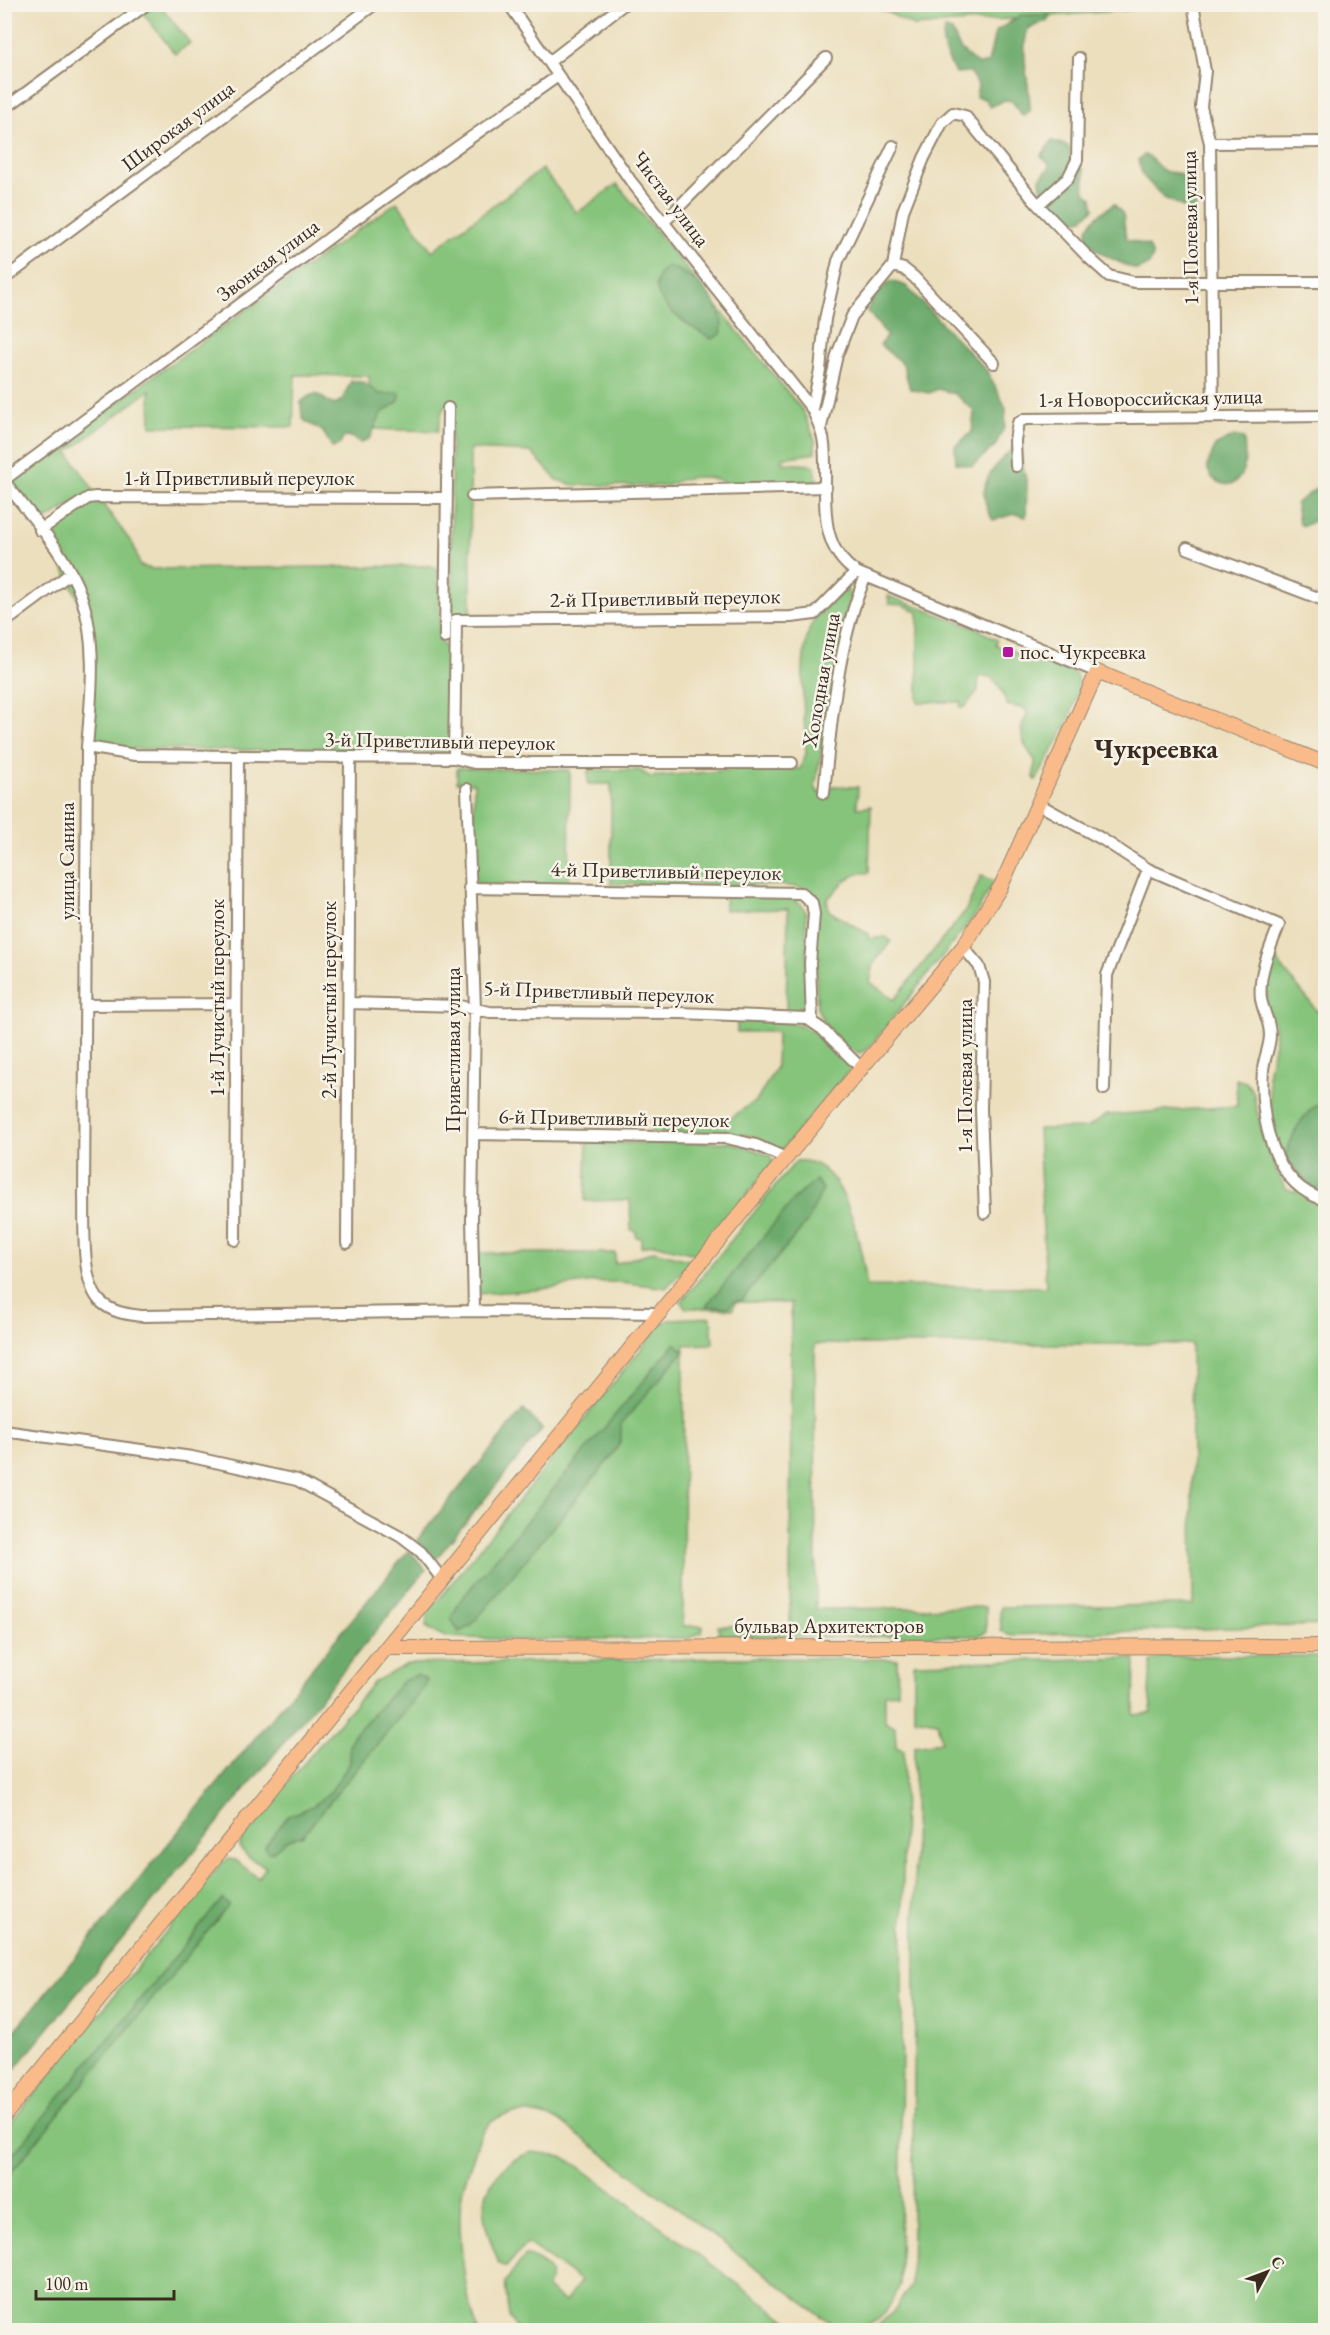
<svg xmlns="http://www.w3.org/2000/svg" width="1330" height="2335" font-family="'EB Garamond',serif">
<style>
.green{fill:#86c47c;stroke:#60774d;stroke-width:1.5}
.forest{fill:#6caa6c;stroke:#546a45;stroke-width:1.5}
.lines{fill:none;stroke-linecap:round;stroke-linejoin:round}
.minor-casing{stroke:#94846e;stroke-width:14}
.major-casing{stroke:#94846e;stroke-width:16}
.minor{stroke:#fff;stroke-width:10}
.major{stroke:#fabb8b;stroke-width:14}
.poi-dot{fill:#b5179e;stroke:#f7f3e8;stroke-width:2}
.labels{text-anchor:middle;stroke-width:5;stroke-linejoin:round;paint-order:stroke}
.street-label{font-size:21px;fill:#3b2a1e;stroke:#f7f3e8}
.poi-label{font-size:21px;fill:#3b2a1e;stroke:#f7f3e8;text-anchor:start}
.district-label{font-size:27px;font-weight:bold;fill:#3b2a1e;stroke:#f7f3e8}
</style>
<rect width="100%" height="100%" fill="#f7f3e8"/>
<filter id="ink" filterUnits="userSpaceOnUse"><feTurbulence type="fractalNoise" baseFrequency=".0167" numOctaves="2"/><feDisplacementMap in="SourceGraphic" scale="12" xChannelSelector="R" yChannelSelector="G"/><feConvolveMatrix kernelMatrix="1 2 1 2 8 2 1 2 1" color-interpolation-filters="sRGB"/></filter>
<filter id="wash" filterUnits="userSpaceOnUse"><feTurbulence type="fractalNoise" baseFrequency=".008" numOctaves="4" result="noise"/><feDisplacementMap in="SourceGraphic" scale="24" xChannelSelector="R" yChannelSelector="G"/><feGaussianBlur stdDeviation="1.35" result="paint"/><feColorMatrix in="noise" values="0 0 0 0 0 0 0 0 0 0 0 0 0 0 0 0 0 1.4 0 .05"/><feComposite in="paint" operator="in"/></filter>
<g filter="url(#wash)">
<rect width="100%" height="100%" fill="#ecdfbd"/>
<path class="green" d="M154 5H160L190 43 175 54 143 13Z
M873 5H1140L1131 10 914 26Z
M542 169 577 213 617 184 803 411 815 440V453L782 458V463L814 465 817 479 813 483 728 484C709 474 686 475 667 486L573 485 557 480 531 452 470 449 471 616 452 614 451 406 448 402 442 411 438 431 370 429 369 376 295 375 293 427 151 426 150 390 68 452 94 491 39 524 10 483 14 477 52 449 397 202 432 251Z
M95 501 102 503 134 546 140 566 153 569 430 566 438 568 440 642 448 650 449 752 130 749 96 745 91 738 93 630 46 532Z
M847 589 850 596 815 786 818 793 833 786 858 787 857 808 871 806 869 873C852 870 838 888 827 900L829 911 868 934V939L886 937 891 941 874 963 870 982 894 1000 966 910 981 876 994 881 976 914 868 1049 860 1053C841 1049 823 1025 817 1007L814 899C806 886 795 887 780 885L611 884V784H588V770H639L650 777 762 767 800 769 806 754C805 720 795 645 816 617 824 606 837 598 847 589Z
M888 596 978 629 997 640 996 644 1010 655 1012 651 1075 673C1089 695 1048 758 1036 781L1034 777 1035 760C1027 750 1018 737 1023 723 1026 717 1028 716 1026 709L1007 705C1002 691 997 673 979 676L978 690 965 707H960L961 702H918V612L903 605 889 604Z
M457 768 570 770 569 885 477 884 473 873 474 783 457 782Z
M725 895C749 896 795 886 806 912L807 1006 798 1014 786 1013 788 909 725 910Z
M1277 961 1325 1021V1625L1011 1635 1001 1631 1000 1607 1193 1605 1191 1344H815L816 1609 986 1607V1632L979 1636H719L718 1626H790L791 1303 735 1302 733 1309 686 1308 681 1302 796 1161C847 1155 862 1251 867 1286L1046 1287 1038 1129 1086 1128 1107 1115 1237 1106 1236 1079 1245 1082 1253 1091 1264 1143 1285 1188 1295 1192 1302 1182 1279 1151 1273 1129 1268 1076 1275 1042 1274 1024 1267 1010 1266 982 1273 962Z
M737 1021C778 1021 802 1017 833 1047 841 1054 847 1059 850 1069L781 1151 748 1135 652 1133 651 1124 724 1122 757 1100 776 1067 777 1032H737Z
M730 1142 770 1155 773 1163 708 1242 694 1254 654 1244 641 1247V1238L636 1237V1231L631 1230 630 1200 585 1201 587 1143Z
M654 1251 689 1260V1264L666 1288 621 1282H594L535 1290 476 1294 477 1253H615V1264Z
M711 1317 713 1344 684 1345 683 1626H703L702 1632 689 1638 520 1640 445 1637 426 1627 428 1609 439 1599 661 1324 671 1319Z
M1163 1656H1325V2330H873L895 2310 911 2284 915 2012 914 1746 942 1742 937 1722 914 1718V1663L1135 1658 1134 1715 1152 1713 1149 1693 1151 1662Z
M737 1658 897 1659 898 1693 885 1694V1722L895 1726 896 1747 904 1750 900 2284C887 2316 876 2330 840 2330L558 2120C536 2113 507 2106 488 2125 480 2132 477 2145 474 2155 470 2168 464 2181 462 2194 456 2224 465 2304 479 2330H5V2130L220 1865 228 1859 235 1860 258 1878 266 1867 249 1858 239 1847 243 1834 374 1682 407 1664Z
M532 2152 562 2156 577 2165 800 2330H518L509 2317 505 2282 525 2256C533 2256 548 2265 550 2273 552 2277 548 2283 547 2288L565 2302 581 2281 527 2243 506 2267 499 2264C494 2249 485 2230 484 2214 482 2185 506 2159 532 2152Z"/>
<path class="forest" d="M1021 15H1050L1048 20 1028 29C1019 53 1031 87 1030 111L1023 116 1012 101 1005 100 990 107 985 99 976 97 978 85 970 72 955 73C948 58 938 44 945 29L952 31 960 49 977 64 988 63 995 32Z
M1052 141 1068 146 1071 160 1084 170 1085 192 1092 198 1094 209 1080 220 1067 222C1055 210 1040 197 1040 178L1051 166 1041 156Z
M1144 155C1154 158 1155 165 1163 170 1167 173 1172 172 1177 173 1191 177 1199 198 1195 210L1191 211 1164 198 1143 176 1138 160Z
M1114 204 1123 214 1126 239 1149 246 1153 256 1149 265 1137 270C1099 253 1058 239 1114 204Z
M667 266C693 273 728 305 721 334L712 339C690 327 633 294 667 266Z
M891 281 906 286 987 371 1006 408 1005 426 995 446 972 466 956 463 955 446 972 432 974 411 955 394 938 389 929 393 910 389 903 364 880 345 887 335 867 311 874 295Z
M351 381 362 382 380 394 400 393 399 401 381 414 370 438 361 443 352 437H344L340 444 333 448C329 443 326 435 322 431 308 419 301 429 301 402 319 387 318 397 334 405L342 400Z
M1234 436 1244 439C1245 451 1247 468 1239 478 1227 492 1210 481 1207 466L1215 446Z
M1018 444 1027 484 1026 517 1015 514 993 520C972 487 992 466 1018 444Z
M1317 488 1325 490V515L1304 526 1299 524 1296 503Z
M1325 1101V1187L1314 1189 1284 1159C1292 1136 1301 1111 1325 1101Z
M816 1180 823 1189 807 1222 742 1300 734 1301 728 1307 706 1306 797 1196Z
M675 1343 684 1351 621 1424V1441L611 1457 471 1626 459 1632 451 1619 460 1601Z
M524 1409 542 1429 435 1560 417 1540Z
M409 1550 426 1570 5 2081V2043Z
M417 1675 427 1680 421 1691 302 1836 288 1839 272 1852H268L265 1846 288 1816 313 1806 331 1791 350 1763 349 1745 353 1736 403 1681Z
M222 1899 229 1905 5 2180V2164Z"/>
</g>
<g filter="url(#ink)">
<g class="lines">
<defs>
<path id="minor" d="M509 4 630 180 812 409C817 420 823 431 824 444 829 489 813 543 856 572L1097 672
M1193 4 1205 71 1201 107 1210 143 1213 417
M549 62 624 4
M4 109 147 4
M1210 143 1326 142
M1038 205 1068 178 1077 160 1079 58
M663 223 826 58
M893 266 904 269 914 277 994 363
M4 279 375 4
M812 409 820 370 825 319 838 261 893 146
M821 427 837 355 852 316 893 266 903 211 924 158 942 123 953 113 965 116 1038 205 1088 257 1109 276 1134 282H1326
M1016 466 1015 440 1018 423 1025 419 1326 416
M4 480 340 230 558 76
M4 481C30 515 68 556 81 596 98 643 91 698 87 747L84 1196C85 1223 80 1285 102 1303 114 1313 127 1314 141 1316L474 1311 661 1313
M472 496 826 487
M40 530 88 498 96 497 447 498
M1187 548 1326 601
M4 623 71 573
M445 638 448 408
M87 747 135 755 454 758 474 763H792
M454 758 456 620 791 617 815 614 856 572
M467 789 475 1008 472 1218 474 1311
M824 793C830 729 839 635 866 576
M1038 804 1102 839 1148 869 1279 925C1270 949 1258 973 1261 999 1263 1011 1270 1022 1270 1035 1270 1047 1264 1058 1263 1070 1259 1117 1273 1187 1326 1200
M469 888 801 893 812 903 814 914 810 963 812 1021
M963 947 979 966 984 982 981 1109 985 1213
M349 1003 460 1006 490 1012 680 1013 806 1018 822 1029 862 1069
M86 1005 236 1004
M1104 1089 1107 975 1148 869
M473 1134 727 1138 756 1145 786 1158
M235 1240 238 756
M347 1243 350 758
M4 1431 192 1457 297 1480 400 1536 421 1552 442 1579"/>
<path id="major" d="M386 1648 1326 1646
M4 2116 786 1158 963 947 1001 886 1097 672 1326 764"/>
</defs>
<use href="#minor" class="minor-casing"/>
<use href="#major" class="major-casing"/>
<use href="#minor" class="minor"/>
<use href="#major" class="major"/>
</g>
</g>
<rect class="poi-dot" x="1002" y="646" width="12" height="12" rx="3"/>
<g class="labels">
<g class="street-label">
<text transform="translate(178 126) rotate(-37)" y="7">Широкая улица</text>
<text transform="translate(671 199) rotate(53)" y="7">Чистая улица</text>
<text transform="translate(1190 228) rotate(-91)" y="7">1-я Полевая улица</text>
<text transform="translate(268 260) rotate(-37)" y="7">Звонкая улица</text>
<text transform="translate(1150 398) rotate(-1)" y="7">1-я Новороссийская улица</text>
<text x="239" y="485">1-й Приветливый переулок</text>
<text transform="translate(665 598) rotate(-1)" y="7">2-й Приветливый переулок</text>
<text transform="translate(821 680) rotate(-80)" y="7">Холодная улица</text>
<text transform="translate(440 741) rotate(1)" y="7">3-й Приветливый переулок</text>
<text transform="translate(67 861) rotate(-90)" y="7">улица Санина</text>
<text transform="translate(666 871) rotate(1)" y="7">4-й Приветливый переулок</text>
<text transform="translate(599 992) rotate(2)" y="7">5-й Приветливый переулок</text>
<text transform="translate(217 998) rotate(-90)" y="7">1-й Лучистый переулок</text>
<text transform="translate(329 1000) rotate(-90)" y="7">2-й Лучистый переулок</text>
<text transform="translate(453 1050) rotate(-90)" y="7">Приветливая улица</text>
<text transform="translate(965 1076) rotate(-90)" y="7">1-я Полевая улица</text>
<text transform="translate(614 1118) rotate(1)" y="7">6-й Приветливый переулок</text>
<text x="829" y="1633">бульвар Архитекторов</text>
</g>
<g class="poi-label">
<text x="1020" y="659">пос. Чукреевка</text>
</g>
<g class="district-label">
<text x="1156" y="758">Чукреевка</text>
</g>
</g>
<rect width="1330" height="2335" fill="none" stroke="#f7f3e8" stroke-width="24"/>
<g transform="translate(1267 2272) rotate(49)" stroke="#f7f3e8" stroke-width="4.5" paint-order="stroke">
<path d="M0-4.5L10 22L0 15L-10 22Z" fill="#3b2a1e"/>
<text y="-9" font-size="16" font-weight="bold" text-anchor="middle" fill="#3b2a1e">С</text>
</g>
<path d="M36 2290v9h138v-9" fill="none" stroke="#3b2a1e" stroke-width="3"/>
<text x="45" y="2290" font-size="18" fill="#3b2a1e" stroke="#f7f3e8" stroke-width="4.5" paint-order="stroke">100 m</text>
</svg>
